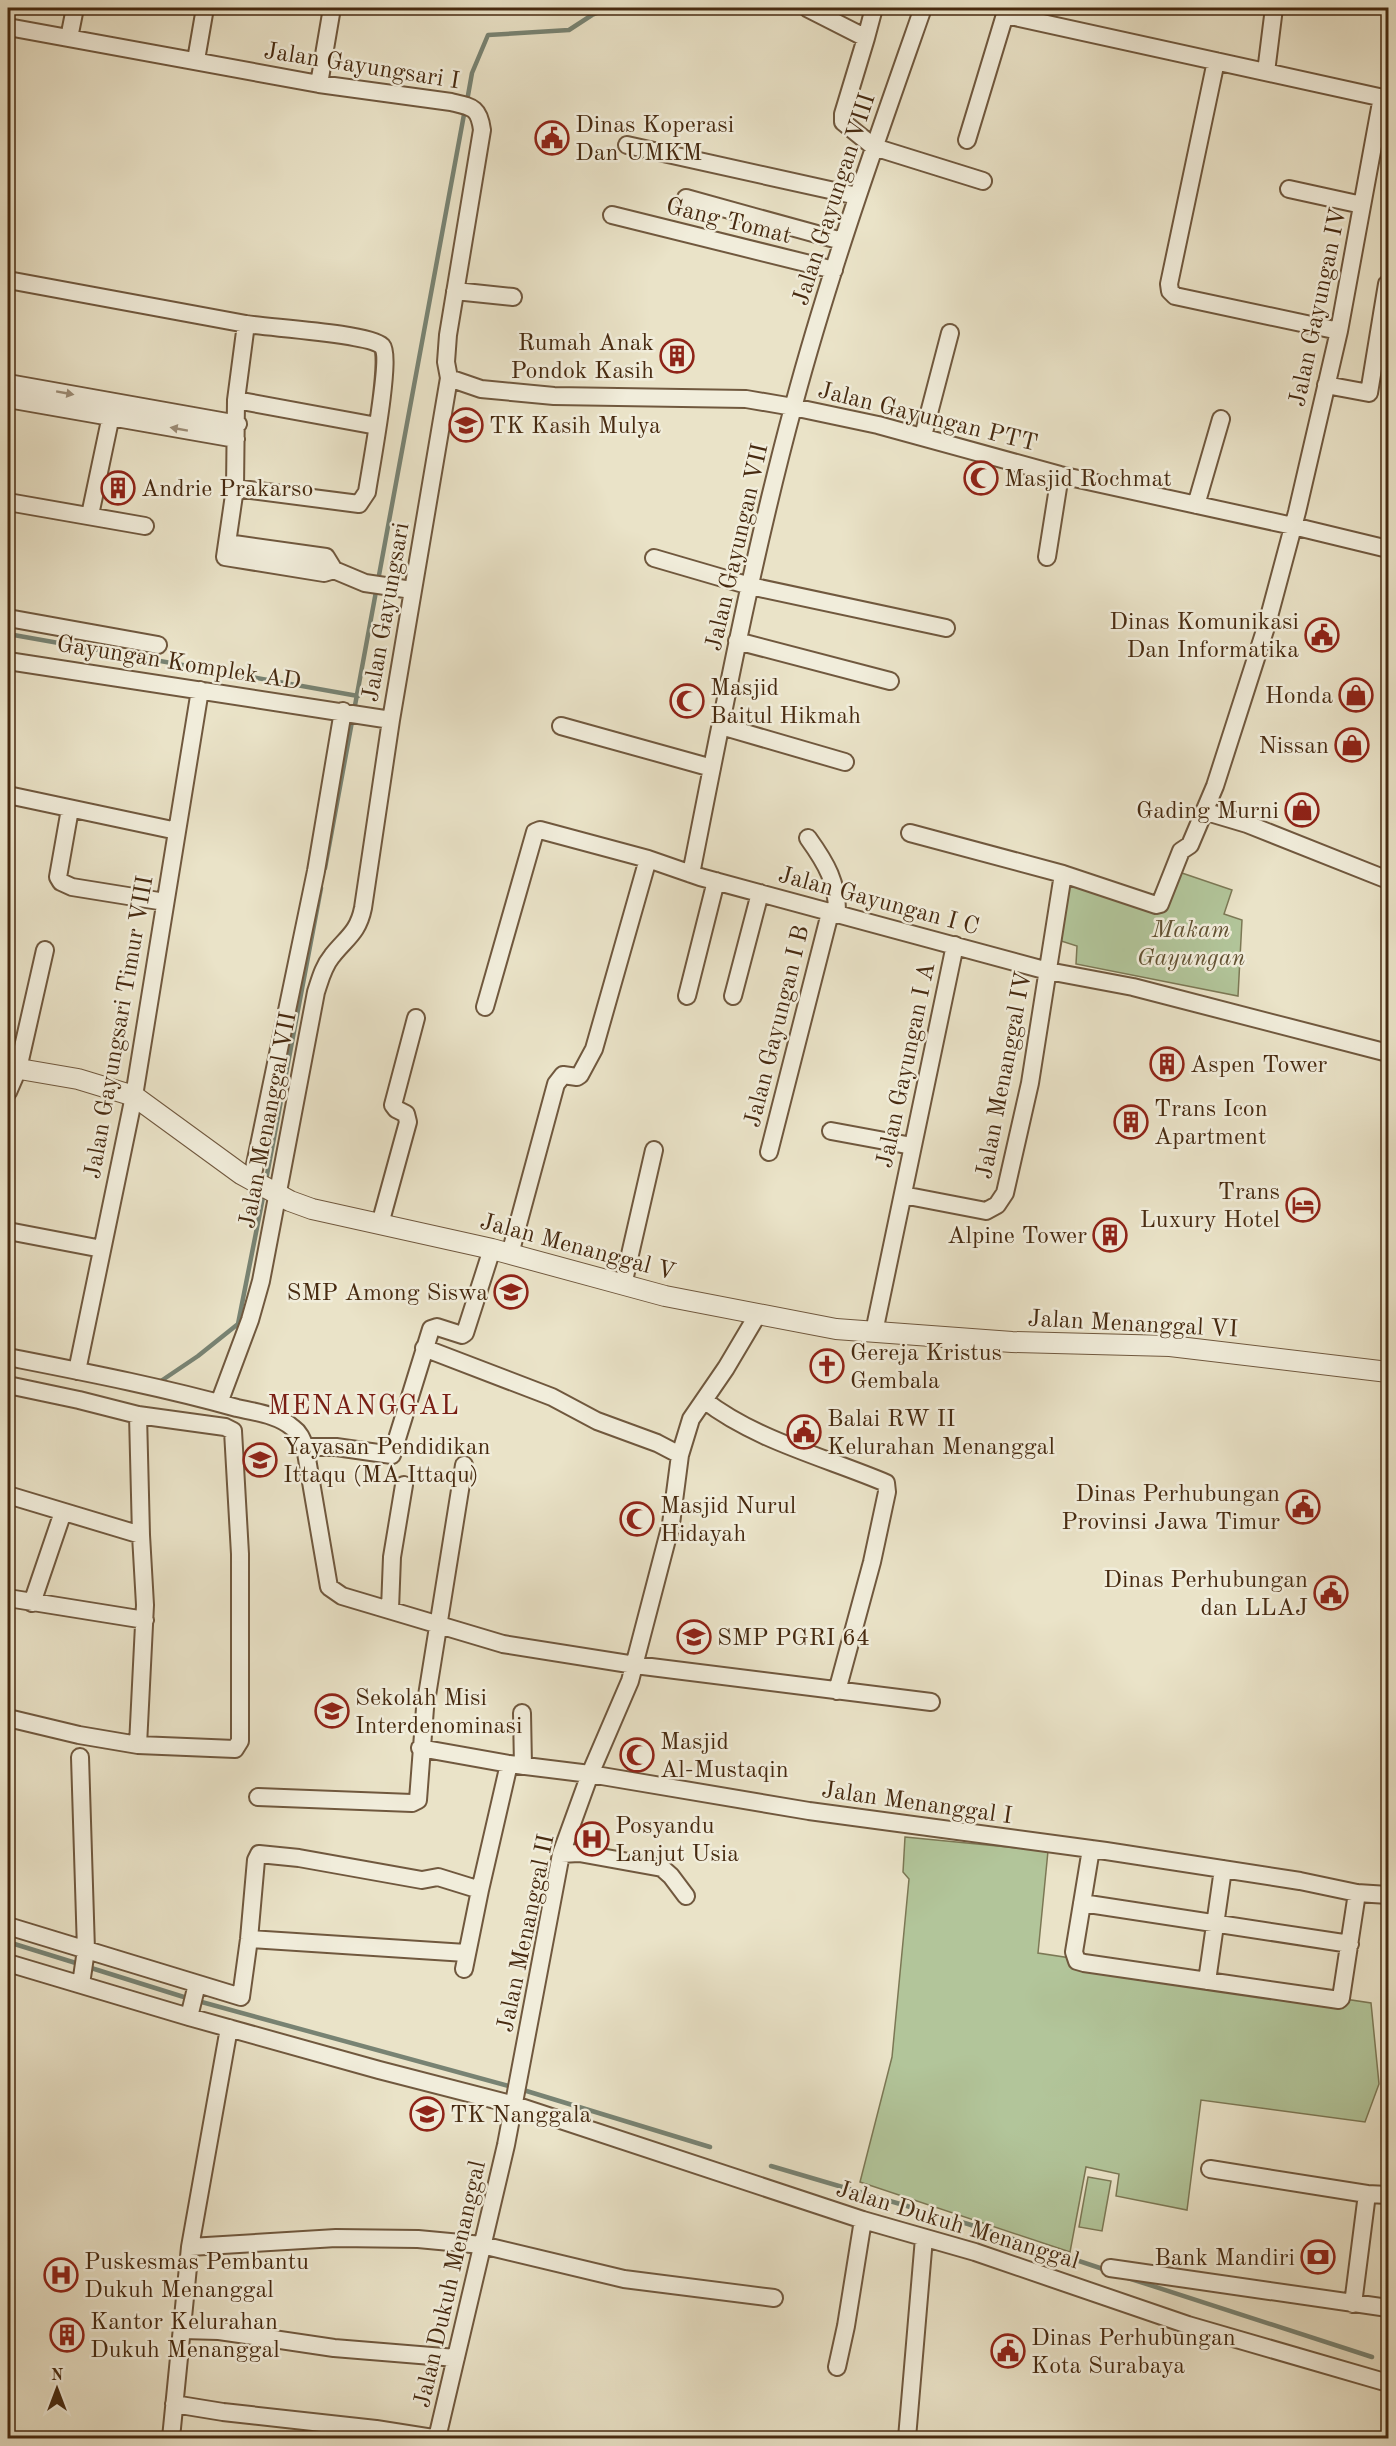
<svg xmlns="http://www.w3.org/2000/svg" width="1396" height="2446" font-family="'Old Standard TT',serif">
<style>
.green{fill:#b2c59a;stroke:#7c7855;stroke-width:1.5}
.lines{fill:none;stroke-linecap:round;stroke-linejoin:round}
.stream{stroke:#788373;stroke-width:4.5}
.minor-casing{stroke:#70583e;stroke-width:20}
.tertiary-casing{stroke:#70583e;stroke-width:22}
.minor{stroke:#f1eddb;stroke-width:16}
.tertiary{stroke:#f1eddb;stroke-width:20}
.oneway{fill:#9c8c76}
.labels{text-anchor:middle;stroke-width:5;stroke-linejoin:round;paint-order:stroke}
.street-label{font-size:24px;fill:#472a10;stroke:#f1eddb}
.poi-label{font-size:24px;fill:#472a10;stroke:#f1eddb;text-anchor:start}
.park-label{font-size:24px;font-style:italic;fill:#625132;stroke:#f1eddb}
.quarter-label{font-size:27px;letter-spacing:1.5px;fill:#7a1f14;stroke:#f1eddb}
</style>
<rect width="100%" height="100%" fill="#eae3c8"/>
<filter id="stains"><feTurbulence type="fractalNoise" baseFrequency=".00333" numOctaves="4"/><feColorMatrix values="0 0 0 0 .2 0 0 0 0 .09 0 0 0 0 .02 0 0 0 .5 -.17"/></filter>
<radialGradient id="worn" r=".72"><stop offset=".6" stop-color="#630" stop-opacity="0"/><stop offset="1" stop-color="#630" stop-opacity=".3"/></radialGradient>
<path class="green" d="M1179 872 1232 890 1224 914 1242 920 1238 996 1076 964 1077 946 1058 940 1067 879 1163 911Z
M905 1837 1048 1851 1038 1953 1371 2003 1379 2084 1365 2122 1201 2100 1187 2210 1116 2196 1119 2174 1086 2167 1070 2252 860 2182 892 2057 909 1879 903 1872Z
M1088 2177 1111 2181 1102 2231 1079 2227Z"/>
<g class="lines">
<path class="stream" d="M467 101 472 73 488 35 569 30 592 15 610 8
M8 634 358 696
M325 868 465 109
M266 1180 321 888
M158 1383 198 1356 238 1324 264 1192
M8 1942 79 1964
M88 1967 187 1998 512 2087
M520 2089 710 2147
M771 2166 968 2224 1106 2270
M1128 2278 1372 2357"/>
<defs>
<path id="minor" d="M807 8 866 38 874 8
M1006 15 1388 99
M8 27 319 84 451 102C472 107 479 107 482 130L448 335 446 362 449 378 391 720 363 908C358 933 346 938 332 956 323 967 320 980 316 992L261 1281 250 1320 219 1403
M69 38 75 8
M866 38 843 114V122L874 147 983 181
M196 60 205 8
M1216 61 1169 284 1170 291 1175 296 1339 331
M1266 72 1274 8
M319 84 332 8
M967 140 1007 8
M627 145 857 196
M1289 189 1362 205
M686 198 842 241
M612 215 834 270
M8 280 246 324 236 400 235 488 225 557 324 573 334 570 365 583 412 590
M1387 284 1382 314 1388 315
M455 291 513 297
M449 378 481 389 554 396 746 399 793 407 878 425 1060 475 1293 526 1388 549
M8 383 238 424
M1326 385 1369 393 1382 314
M8 399 236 439
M236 400 377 426
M923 436 950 333
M235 488 359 504 367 492C370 471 392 357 382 346 368 333 270 328 246 324
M8 502 145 526
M1196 505 1221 419
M90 515 113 406
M227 543 326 557 334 570
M1047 557 1060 475
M654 558 750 586 946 628
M8 618 158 645
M737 641 890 681
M8 661 391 720
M561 726 712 768
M721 726 845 762
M8 795 177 831
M70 809 58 877 61 882 72 887 165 902
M1205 810 1210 813 1247 824 1388 880
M808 838C826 863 838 883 837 915
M691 874C722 717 752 559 794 404 830 270 877 139 923 8
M1063 874 1156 905 1160 904 1181 851 1190 845 1215 786 1267 624 1297 512 1339 331 1382 97
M687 996 716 881
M733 996 760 893
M485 1007 535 832 540 830 648 859 700 877 1048 971 1133 987 1388 1053
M8 1092 18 1069 45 950
M831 1131 912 1146
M769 1152 830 913
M252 1179 316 871 343 711
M903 1195 986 1211 997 1205 1005 1193 1030 1083 1063 874 910 833
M380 1224 408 1122 406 1114 396 1109 393 1105 416 1018
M8 1231 102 1249
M510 1254 556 1084 563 1075 577 1077 580 1075 594 1049 648 859
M623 1285 654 1150
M874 1332 955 945
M424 1348 552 1397 597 1421 657 1443 680 1455
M8 1357C84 1372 162 1387 237 1408 255 1412 279 1415 293 1428 300 1433 302 1439 305 1447L329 1587 342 1596 503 1644 635 1665 931 1702
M77 1371 134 1096 200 690
M8 1385 79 1400 138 1415 225 1427 233 1431 240 1554V1741L235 1749 138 1745 79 1735 8 1718
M704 1400C755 1440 827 1458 886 1483L887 1492 872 1562 837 1691
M305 1447H336L392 1455 431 1329 437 1327 462 1335 465 1333 492 1249
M8 1495 141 1535
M8 1598 145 1620
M32 1603 63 1512
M390 1609 392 1557 404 1485
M522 1713 523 1766
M138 1745 145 1605 141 1535 138 1415
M420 1748 509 1764 590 1774 809 1811 1106 1851 1300 1881 1357 1893 1388 1895
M80 1757 86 1950 81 1984
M258 1797 412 1803 418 1800 425 1708 464 1465
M1091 1849 1074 1952 1077 1961 1084 1963 1339 2000 1341 1998 1357 1893
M561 1854 579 1853 662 1868 671 1876 686 1896
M1082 1903 1350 1944
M8 1926 241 1997 249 1939 256 1860 259 1854 299 1858 422 1880 438 1877 480 1890 509 1764
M249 1939 466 1953
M8 1963 189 2017 379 2070 515 2105 863 2220 975 2252 1188 2325 1388 2383
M464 1969 480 1890
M1207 1981 1223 1869
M189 2017 197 1984
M1210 2169 1367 2194 1353 2304
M1367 2194 1388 2195
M190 2247 336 2238 418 2239 482 2245 624 2279 774 2298
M1110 2268 1388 2308
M182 2330 219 2331 334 2348 456 2358
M837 2367 846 2326 863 2220
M174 2404 223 2412 376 2429 433 2438
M171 2438 190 2247 229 2028
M437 2438 506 2145 561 1854 590 1774 630 1681 671 1524 680 1455 691 1419 726 1368 758 1314
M907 2438 924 2238"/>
<path id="tertiary" d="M8 1067 78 1079 134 1096 241 1174 290 1201 312 1209 492 1249 665 1296 836 1329 1012 1342 1170 1346 1388 1372"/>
</defs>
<use href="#minor" class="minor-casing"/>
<use href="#tertiary" class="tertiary-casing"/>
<use href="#minor" class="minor"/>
<use href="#tertiary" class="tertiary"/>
</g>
<defs><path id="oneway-solid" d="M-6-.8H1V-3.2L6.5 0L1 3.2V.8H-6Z" transform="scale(1.5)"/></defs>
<g class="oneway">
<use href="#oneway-solid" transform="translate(65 393) rotate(10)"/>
<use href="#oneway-solid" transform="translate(179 429) rotate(-170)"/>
</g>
<defs>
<symbol id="civic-ring" viewBox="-11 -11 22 22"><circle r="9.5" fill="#f1eddb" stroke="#8f2418" stroke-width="1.5"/><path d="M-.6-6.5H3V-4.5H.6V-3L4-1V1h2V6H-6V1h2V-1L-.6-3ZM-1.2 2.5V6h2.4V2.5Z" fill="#8f2418"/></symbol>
<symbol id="building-ring" viewBox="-11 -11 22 22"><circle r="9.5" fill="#f1eddb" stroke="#8f2418" stroke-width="1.5"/><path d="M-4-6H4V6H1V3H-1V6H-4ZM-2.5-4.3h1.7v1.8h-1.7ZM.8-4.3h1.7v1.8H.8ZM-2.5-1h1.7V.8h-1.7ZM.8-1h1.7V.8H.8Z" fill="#8f2418"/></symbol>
<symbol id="school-ring" viewBox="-11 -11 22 22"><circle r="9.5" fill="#f1eddb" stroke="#8f2418" stroke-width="1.5"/><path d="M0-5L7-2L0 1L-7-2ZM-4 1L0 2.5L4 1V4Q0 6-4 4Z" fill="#8f2418"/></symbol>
<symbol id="mosque-ring" viewBox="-11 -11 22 22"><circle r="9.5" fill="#f1eddb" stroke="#8f2418" stroke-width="1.5"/><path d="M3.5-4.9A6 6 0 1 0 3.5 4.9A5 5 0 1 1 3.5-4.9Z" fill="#8f2418"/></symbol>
<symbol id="shop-ring" viewBox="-11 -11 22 22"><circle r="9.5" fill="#f1eddb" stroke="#8f2418" stroke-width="1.5"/><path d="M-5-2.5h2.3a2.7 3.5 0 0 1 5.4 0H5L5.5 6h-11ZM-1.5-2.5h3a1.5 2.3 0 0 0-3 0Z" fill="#8f2418"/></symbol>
<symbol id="hotel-ring" viewBox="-11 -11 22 22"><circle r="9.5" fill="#f1eddb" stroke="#8f2418" stroke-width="1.5"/><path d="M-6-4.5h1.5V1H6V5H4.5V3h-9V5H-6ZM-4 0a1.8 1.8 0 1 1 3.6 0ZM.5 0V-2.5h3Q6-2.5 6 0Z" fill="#8f2418"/></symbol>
<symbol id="church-ring" viewBox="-11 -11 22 22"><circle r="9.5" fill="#f1eddb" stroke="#8f2418" stroke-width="1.5"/><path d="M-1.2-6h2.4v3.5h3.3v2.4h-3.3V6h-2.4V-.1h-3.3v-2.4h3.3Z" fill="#8f2418"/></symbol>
<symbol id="university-ring" viewBox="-11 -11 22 22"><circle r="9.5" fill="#f1eddb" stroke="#8f2418" stroke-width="1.5"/><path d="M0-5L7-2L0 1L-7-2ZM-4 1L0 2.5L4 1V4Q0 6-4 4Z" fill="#8f2418"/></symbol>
<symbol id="hospital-ring" viewBox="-11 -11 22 22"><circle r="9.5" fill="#f1eddb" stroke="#8f2418" stroke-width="1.5"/><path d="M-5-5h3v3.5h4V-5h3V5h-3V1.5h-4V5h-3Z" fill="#8f2418"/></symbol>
<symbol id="bank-ring" viewBox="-11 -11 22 22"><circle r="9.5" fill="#f1eddb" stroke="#8f2418" stroke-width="1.5"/><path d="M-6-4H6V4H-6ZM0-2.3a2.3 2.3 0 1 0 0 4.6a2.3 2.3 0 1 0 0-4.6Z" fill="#8f2418"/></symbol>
</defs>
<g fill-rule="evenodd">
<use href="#civic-ring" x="533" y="119" width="38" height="38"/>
<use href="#building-ring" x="658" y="337" width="38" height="38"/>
<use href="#school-ring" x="447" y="406" width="38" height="38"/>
<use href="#mosque-ring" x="962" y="459" width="38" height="38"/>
<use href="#building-ring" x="99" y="469" width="38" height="38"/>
<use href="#civic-ring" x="1303" y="616" width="38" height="38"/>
<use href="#shop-ring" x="1337" y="676" width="38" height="38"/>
<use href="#mosque-ring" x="668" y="682" width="38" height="38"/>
<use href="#shop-ring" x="1333" y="726" width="38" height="38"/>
<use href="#shop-ring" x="1283" y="791" width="38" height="38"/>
<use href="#building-ring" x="1148" y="1045" width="38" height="38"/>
<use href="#building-ring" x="1112" y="1103" width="38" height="38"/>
<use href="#hotel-ring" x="1284" y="1186" width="38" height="38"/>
<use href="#building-ring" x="1091" y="1216" width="38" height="38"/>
<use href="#school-ring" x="492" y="1273" width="38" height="38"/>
<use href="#church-ring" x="808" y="1347" width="38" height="38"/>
<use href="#civic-ring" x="785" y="1413" width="38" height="38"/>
<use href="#school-ring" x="241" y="1441" width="38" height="38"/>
<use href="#civic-ring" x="1284" y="1488" width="38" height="38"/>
<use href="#mosque-ring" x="618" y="1500" width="38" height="38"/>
<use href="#civic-ring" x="1312" y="1574" width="38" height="38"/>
<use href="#school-ring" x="675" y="1618" width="38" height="38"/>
<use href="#university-ring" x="313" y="1692" width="38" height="38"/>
<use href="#mosque-ring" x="618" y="1736" width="38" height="38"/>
<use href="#hospital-ring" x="573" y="1820" width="38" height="38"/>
<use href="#school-ring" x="408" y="2095" width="38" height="38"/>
<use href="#bank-ring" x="1299" y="2238" width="38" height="38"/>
<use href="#hospital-ring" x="42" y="2256" width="38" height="38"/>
<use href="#building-ring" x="48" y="2316" width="38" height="38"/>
<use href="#civic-ring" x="989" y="2332" width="38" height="38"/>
</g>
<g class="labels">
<g class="street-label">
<text transform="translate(362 65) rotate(9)" y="8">Jalan Gayungsari I</text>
<text transform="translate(833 199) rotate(-72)" y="8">Jalan Gayungan VIII</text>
<text transform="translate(729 220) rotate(14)" y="8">Gang Tomat</text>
<text transform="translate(1317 307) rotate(-78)" y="8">Jalan Gayungan IV</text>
<text transform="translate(928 416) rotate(14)" y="8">Jalan Gayungan PTT</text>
<text transform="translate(736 547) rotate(-77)" y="8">Jalan Gayungan VII</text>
<text transform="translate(385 612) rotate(-80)" y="8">Jalan Gayungsari</text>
<text transform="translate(179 662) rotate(9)" y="8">Gayungan Komplek AD</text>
<text transform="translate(879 900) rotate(15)" y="8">Jalan Gayungan I C</text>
<text transform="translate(776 1026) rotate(-76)" y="8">Jalan Gayungan I B</text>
<text transform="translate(118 1027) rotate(-80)" y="8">Jalan Gayungsari Timur VIII</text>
<text transform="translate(905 1065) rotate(-78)" y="8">Jalan Gayungan I A</text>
<text transform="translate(1003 1075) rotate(-79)" y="8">Jalan Menanggal IV</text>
<text transform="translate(267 1120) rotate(-79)" y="8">Jalan Menanggal VII</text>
<text transform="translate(578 1246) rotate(15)" y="8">Jalan Menanggal V</text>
<text transform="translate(1133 1323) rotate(3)" y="8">Jalan Menanggal VI</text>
<text transform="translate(917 1802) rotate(8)" y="8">Jalan Menanggal I</text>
<text transform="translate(525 1933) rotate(-78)" y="8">Jalan Menanggal II</text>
<text transform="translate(958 2224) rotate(17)" y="8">Jalan Dukuh Menanggal</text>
<text transform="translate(449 2284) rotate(-77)" y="8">Jalan Dukuh Menanggal</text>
</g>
<g class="poi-label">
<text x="575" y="132">Dinas Koperasi<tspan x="575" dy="28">Dan UMKM</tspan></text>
<text x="654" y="350" text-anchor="end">Rumah Anak<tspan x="654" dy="28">Pondok Kasih</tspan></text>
<text x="489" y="433">TK Kasih Mulya</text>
<text x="1004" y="486">Masjid Rochmat</text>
<text x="141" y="496">Andrie Prakarso</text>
<text x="1299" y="629" text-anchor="end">Dinas Komunikasi<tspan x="1299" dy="28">Dan Informatika</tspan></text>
<text x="710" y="695">Masjid<tspan x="710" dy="28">Baitul Hikmah</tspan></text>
<text x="1333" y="703" text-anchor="end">Honda</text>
<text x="1329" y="753" text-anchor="end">Nissan</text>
<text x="1279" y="818" text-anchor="end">Gading Murni</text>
<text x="1190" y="1072">Aspen Tower</text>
<text x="1154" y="1116">Trans Icon<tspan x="1154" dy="28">Apartment</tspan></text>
<text x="1280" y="1199" text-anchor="end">Trans<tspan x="1280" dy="28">Luxury Hotel</tspan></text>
<text x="1087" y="1243" text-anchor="end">Alpine Tower</text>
<text x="488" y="1300" text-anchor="end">SMP Among Siswa</text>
<text x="850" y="1360">Gereja Kristus<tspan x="850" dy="28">Gembala</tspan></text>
<text x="827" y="1426">Balai RW II<tspan x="827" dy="28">Kelurahan Menanggal</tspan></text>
<text x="283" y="1454">Yayasan Pendidikan<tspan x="283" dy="28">Ittaqu (MA Ittaqu)</tspan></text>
<text x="1280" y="1501" text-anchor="end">Dinas Perhubungan<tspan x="1280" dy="28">Provinsi Jawa Timur</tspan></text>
<text x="660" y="1513">Masjid Nurul<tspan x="660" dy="28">Hidayah</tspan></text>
<text x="1308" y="1587" text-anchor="end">Dinas Perhubungan<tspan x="1308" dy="28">dan LLAJ</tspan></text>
<text x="717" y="1645">SMP PGRI 64</text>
<text x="355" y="1705">Sekolah Misi<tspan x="355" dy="28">Interdenominasi</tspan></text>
<text x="660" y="1749">Masjid<tspan x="660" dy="28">Al-Mustaqin</tspan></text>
<text x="615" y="1833">Posyandu<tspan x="615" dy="28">Lanjut Usia</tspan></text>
<text x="450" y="2122">TK Nanggala</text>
<text x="1295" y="2265" text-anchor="end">Bank Mandiri</text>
<text x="84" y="2269">Puskesmas Pembantu<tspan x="84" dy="28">Dukuh Menanggal</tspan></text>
<text x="90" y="2329">Kantor Kelurahan<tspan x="90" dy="28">Dukuh Menanggal</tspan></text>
<text x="1031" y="2345">Dinas Perhubungan<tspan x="1031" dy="28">Kota Surabaya</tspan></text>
</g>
<g class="park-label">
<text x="1191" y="937">Makam<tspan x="1191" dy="28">Gayungan</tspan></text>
</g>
<g class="quarter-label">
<text x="364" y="1414">MENANGGAL</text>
</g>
</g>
<rect width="1396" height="2446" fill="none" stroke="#eae3c8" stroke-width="30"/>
<rect x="9" y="9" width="1378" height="2428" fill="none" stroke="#472a10" stroke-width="3"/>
<rect x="15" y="15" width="1366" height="2416" fill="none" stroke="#472a10" stroke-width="1.5"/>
<g transform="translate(57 2389)" stroke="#f1eddb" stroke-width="4.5" paint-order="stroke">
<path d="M0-4.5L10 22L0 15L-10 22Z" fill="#472a10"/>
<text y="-9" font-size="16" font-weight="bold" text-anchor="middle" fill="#472a10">N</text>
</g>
<rect width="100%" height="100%" filter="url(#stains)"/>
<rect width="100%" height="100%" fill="url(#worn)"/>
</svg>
